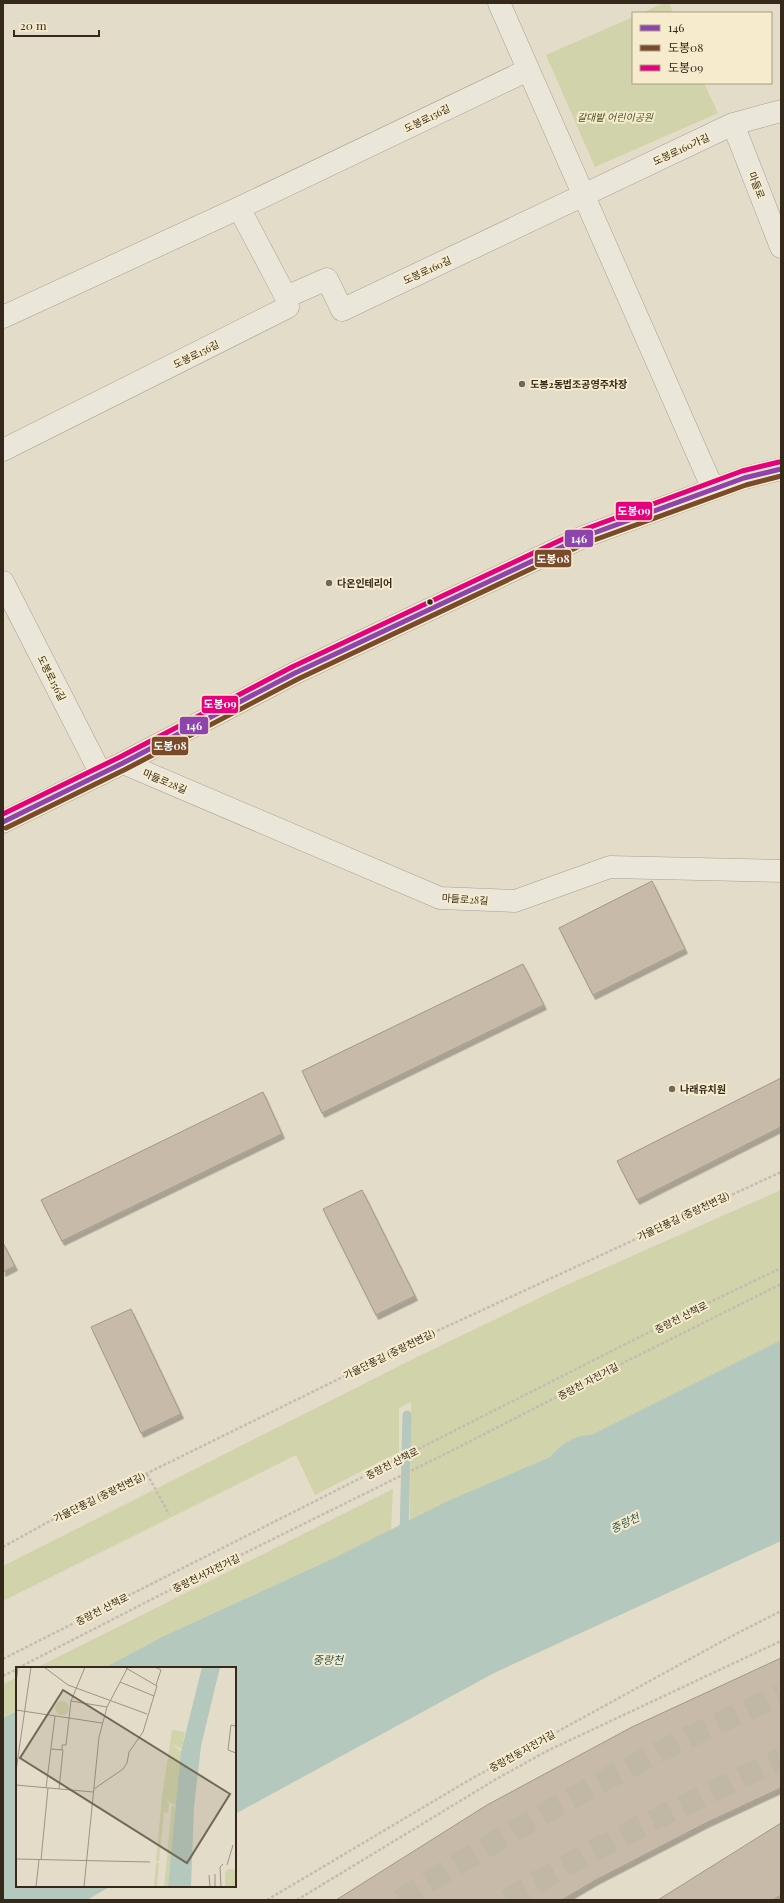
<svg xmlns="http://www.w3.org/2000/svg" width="784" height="1903" font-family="'Playfair Display','Noto Sans KR',serif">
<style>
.green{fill:#d1d3aa}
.water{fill:#b5c8bd}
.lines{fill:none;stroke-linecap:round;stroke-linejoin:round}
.stream{stroke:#b5c8bd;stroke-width:9}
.building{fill:#c7baa9;stroke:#a39788;filter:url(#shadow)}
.trunk-tunnel{stroke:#c0b8a5;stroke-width:22;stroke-dasharray:22 11;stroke-linecap:butt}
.minor-casing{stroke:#a8a192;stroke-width:23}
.tertiary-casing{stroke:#a8a192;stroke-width:23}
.path{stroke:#c3bdb1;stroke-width:2.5;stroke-dasharray:3 2;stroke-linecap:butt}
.minor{stroke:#ebe6da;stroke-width:22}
.tertiary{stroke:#ebe6da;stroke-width:22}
.bus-1-casing{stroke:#f6eccd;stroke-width:8}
.bus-2-casing{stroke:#f6eccd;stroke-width:8}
.bus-3-casing{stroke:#f6eccd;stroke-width:8}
.bus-1{stroke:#8e44ad;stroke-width:5}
.bus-2{stroke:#7a4b2a;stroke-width:5}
.bus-3{stroke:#e5007d;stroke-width:5}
.poi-dot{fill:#726858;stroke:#f6eccd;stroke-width:1.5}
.bus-dot{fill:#35291b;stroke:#f6eccd;stroke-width:1.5}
.labels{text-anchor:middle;stroke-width:4;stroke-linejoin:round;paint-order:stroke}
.park-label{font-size:10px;font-style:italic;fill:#445221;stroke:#f6eccd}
.street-label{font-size:10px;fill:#35291b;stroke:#f6eccd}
.poi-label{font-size:10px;font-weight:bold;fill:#35291b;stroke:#f6eccd;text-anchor:start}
.water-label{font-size:11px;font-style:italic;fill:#2a5655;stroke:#f6eccd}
.inset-road{fill:none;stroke:#9d9483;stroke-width:1}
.view{fill:#726858;fill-opacity:0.15;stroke:#726858;stroke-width:2}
.inset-edge{fill:none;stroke:#35291b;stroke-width:2}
.line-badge{stroke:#f6eccd;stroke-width:1.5}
.badge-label{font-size:11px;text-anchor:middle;font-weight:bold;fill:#fff}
</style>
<defs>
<filter id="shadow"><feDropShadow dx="2.5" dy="4.5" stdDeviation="0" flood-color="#0004"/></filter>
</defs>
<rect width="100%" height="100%" fill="#e3dcc8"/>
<path class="green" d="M664 3H669L673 13H642Z
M633 17V83H704L718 113 595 167 546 55Z
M781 1190V1340L591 1435C575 1434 560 1445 550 1457L451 1500 410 1521 411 1402 399 1408V1452L315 1495 296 1455 3 1601V1566L417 1357 560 1288Z
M393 1489 391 1530 334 1558 164 1636 104 1668H36Z
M17 1677V1711L3 1718V1684Z"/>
<path class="water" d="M781 1340V1541L494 1673 235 1814V1668H104L164 1636 334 1558 450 1500 550 1457C560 1445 575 1434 591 1435Z
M17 1711V1886H111L87 1900H3V1718Z"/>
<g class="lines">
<path class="stream" d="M404 1536 407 1415"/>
</g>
<path class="building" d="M652 881 685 949 593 995 559 928Z
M523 964 544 1005 322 1113 302 1071Z
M781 1078V1127L637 1200 617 1161Z
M263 1092 282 1134 62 1241 41 1200Z
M362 1190 415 1296 376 1315 323 1209Z
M3 1243 15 1266 3 1272Z
M131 1309 181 1414 141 1433 91 1327Z
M781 1658V1788L706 1823 596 1880 562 1900H336L487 1805 632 1727Z
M781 1823V1895L773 1900H658Z"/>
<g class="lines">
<path class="trunk-tunnel" d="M400 1900C522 1823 648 1752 781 1695
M507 1900C595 1846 688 1803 781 1759"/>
<defs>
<path id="minor" d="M499 3 713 489
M733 124 781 247
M286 297 327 279 342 310 733 124 781 111
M3 317 239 208 528 70
M3 450 288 307 286 297 239 208
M3 582 101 774
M123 763 440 898 515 901 610 867 781 871"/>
<path id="tertiary" d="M3 822 123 763 295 673 583 537 744 478 781 469"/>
</defs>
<use href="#minor" class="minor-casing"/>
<use href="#tertiary" class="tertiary-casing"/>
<path class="path" d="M147 1474 169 1514
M3 1547 48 1522 424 1337 781 1172
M3 1659 685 1314 781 1268
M18 1668 162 1594 457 1448 619 1365 781 1284
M3 1676 17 1669
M267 1900 471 1779 730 1637 781 1611
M297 1900 498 1778 549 1750 781 1641"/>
<use href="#minor" class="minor"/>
<use href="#tertiary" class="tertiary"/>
<defs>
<path id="bus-1" d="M3 822 123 763 295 673 583 537 744 478 781 469"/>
<path id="bus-2" d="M6 828 126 769 298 679 586 543 746 485 781 476"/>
<path id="bus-3" d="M3 814 120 757 292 667 580 531 742 471 779 462"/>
</defs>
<use href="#bus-1" class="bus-1-casing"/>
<use href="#bus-2" class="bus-2-casing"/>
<use href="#bus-3" class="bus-3-casing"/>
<use href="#bus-1" class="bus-1"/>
<use href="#bus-2" class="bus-2"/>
<use href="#bus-3" class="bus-3"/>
</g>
<g class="poi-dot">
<circle cx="522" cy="384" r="4"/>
<circle cx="329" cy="583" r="4"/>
<circle cx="672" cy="1089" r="4"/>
</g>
<circle class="bus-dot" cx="430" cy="602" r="3.5"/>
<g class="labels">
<g class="park-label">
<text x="615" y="121">갈대밭 어린이공원</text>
</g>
<g class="street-label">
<text transform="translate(427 118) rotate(-26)" y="4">도봉로156길</text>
<text transform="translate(681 149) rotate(-25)" y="4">도봉로160가길</text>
<text transform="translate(757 185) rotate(69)" y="4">마들로</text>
<text transform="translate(427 270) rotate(-25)" y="4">도봉로160길</text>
<text transform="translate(196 354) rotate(-26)" y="4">도봉로156길</text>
<text transform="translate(52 678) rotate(63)" y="4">도봉로156길</text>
<text transform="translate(165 781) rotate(23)" y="4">마들로28길</text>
<text transform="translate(465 899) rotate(4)" y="4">마들로28길</text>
<text transform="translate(683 1216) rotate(-25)" y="4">가을단풍길 (중랑천변길)</text>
<text transform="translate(681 1317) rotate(-27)" y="4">중랑천 산책로</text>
<text transform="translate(389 1354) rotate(-26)" y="4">가을단풍길 (중랑천변길)</text>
<text transform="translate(588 1381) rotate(-28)" y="4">중랑천 자전거길</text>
<text transform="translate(392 1463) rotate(-27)" y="4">중랑천 산책로</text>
<text transform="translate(99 1497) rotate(-26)" y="4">가을단풍길 (중랑천변길)</text>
<text transform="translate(206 1573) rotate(-26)" y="4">중랑천서자전거길</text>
<text transform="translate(102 1609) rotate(-27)" y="4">중랑천 산책로</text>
<text transform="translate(522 1751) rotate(-29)" y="4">중랑천동자전거길</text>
</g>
<g class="poi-label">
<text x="530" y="388">도봉2동법조공영주차장</text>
<text x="337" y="587">다온인테리어</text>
<text x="680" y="1093">나래유치원</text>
</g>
<g class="water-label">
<text transform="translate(625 1523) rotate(-26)" y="4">중랑천</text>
<text x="328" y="1664">중랑천</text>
</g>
</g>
<g transform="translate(16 1667)">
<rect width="220" height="220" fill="#e3dcc8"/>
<path d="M39 41a7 7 0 1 1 14 0a7 7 0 1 1-14 0ZM156 63 169 65 166 82 156 77 165 85 162 123 160 139 149 132 153 136 152 146 148 145 143 194H140L146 129ZM156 138 160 141 152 220H148ZM140 196H143L141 220H138ZM212 202 220 203V220H209V206Z" fill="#d1d3aa"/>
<path d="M186 0H204L185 79 178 140 175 220H152L165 85Z" fill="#b5c8bd"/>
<path class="inset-road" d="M28 0 52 18 131 47M139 0 145 3 140 18M104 15 138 29M0 16 2 0M55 34 91 40M0 43 86 56M220 59 215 58 212 83 220 86M35 82 47 83 43 122M46 83V78H50L55 34 69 0M0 104 15 0M0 118 77 125M30 121 39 49M78 122 107 102 111 96 113 85 127 65 141 19 110 1M0 192 134 195M25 193 32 121M211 198 217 178M199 207V220M193 208 194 220M20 220 23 193M68 220 83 70 91 40 112 0M205 220 204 200 207 197"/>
<path class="view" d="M47 23 214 127 171 196 4 91Z"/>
<rect width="220" height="220" class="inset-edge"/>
</g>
<g class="line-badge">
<rect x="615" y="501" width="38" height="20" rx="4" fill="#e5007d"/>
<rect x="564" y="529" width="30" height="19" rx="4" fill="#8e44ad"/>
<rect x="534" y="549" width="38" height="19" rx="4" fill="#7a4b2a"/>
<rect x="201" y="695" width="38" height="19" rx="4" fill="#e5007d"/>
<rect x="179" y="716" width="30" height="19" rx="4" fill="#8e44ad"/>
<rect x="151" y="736" width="38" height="20" rx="4" fill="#7a4b2a"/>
</g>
<g class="badge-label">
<text x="634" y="515">도봉09</text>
<text x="579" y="543">146</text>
<text x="553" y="563">도봉08</text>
<text x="220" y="708">도봉09</text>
<text x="194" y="730">146</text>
<text x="170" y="750">도봉08</text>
</g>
<rect width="784" height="1903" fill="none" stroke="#35291b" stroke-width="8"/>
<rect x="632" y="12" width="140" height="72" fill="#f6eccd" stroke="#a99e86"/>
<rect x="640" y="25" width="20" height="6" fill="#8e44ad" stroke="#a99e86"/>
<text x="668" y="32" font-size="12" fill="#35291b">146</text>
<rect x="640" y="45" width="20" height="6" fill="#7a4b2a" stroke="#a99e86"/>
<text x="668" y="52" font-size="12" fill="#35291b">도봉08</text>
<rect x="640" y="65" width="20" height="6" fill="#e5007d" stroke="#a99e86"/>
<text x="668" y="72" font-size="12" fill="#35291b">도봉09</text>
<path d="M14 30v6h85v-6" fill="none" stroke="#35291b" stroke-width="2"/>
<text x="20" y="30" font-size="12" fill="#35291b" stroke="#f6eccd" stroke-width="3" paint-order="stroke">20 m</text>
</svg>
